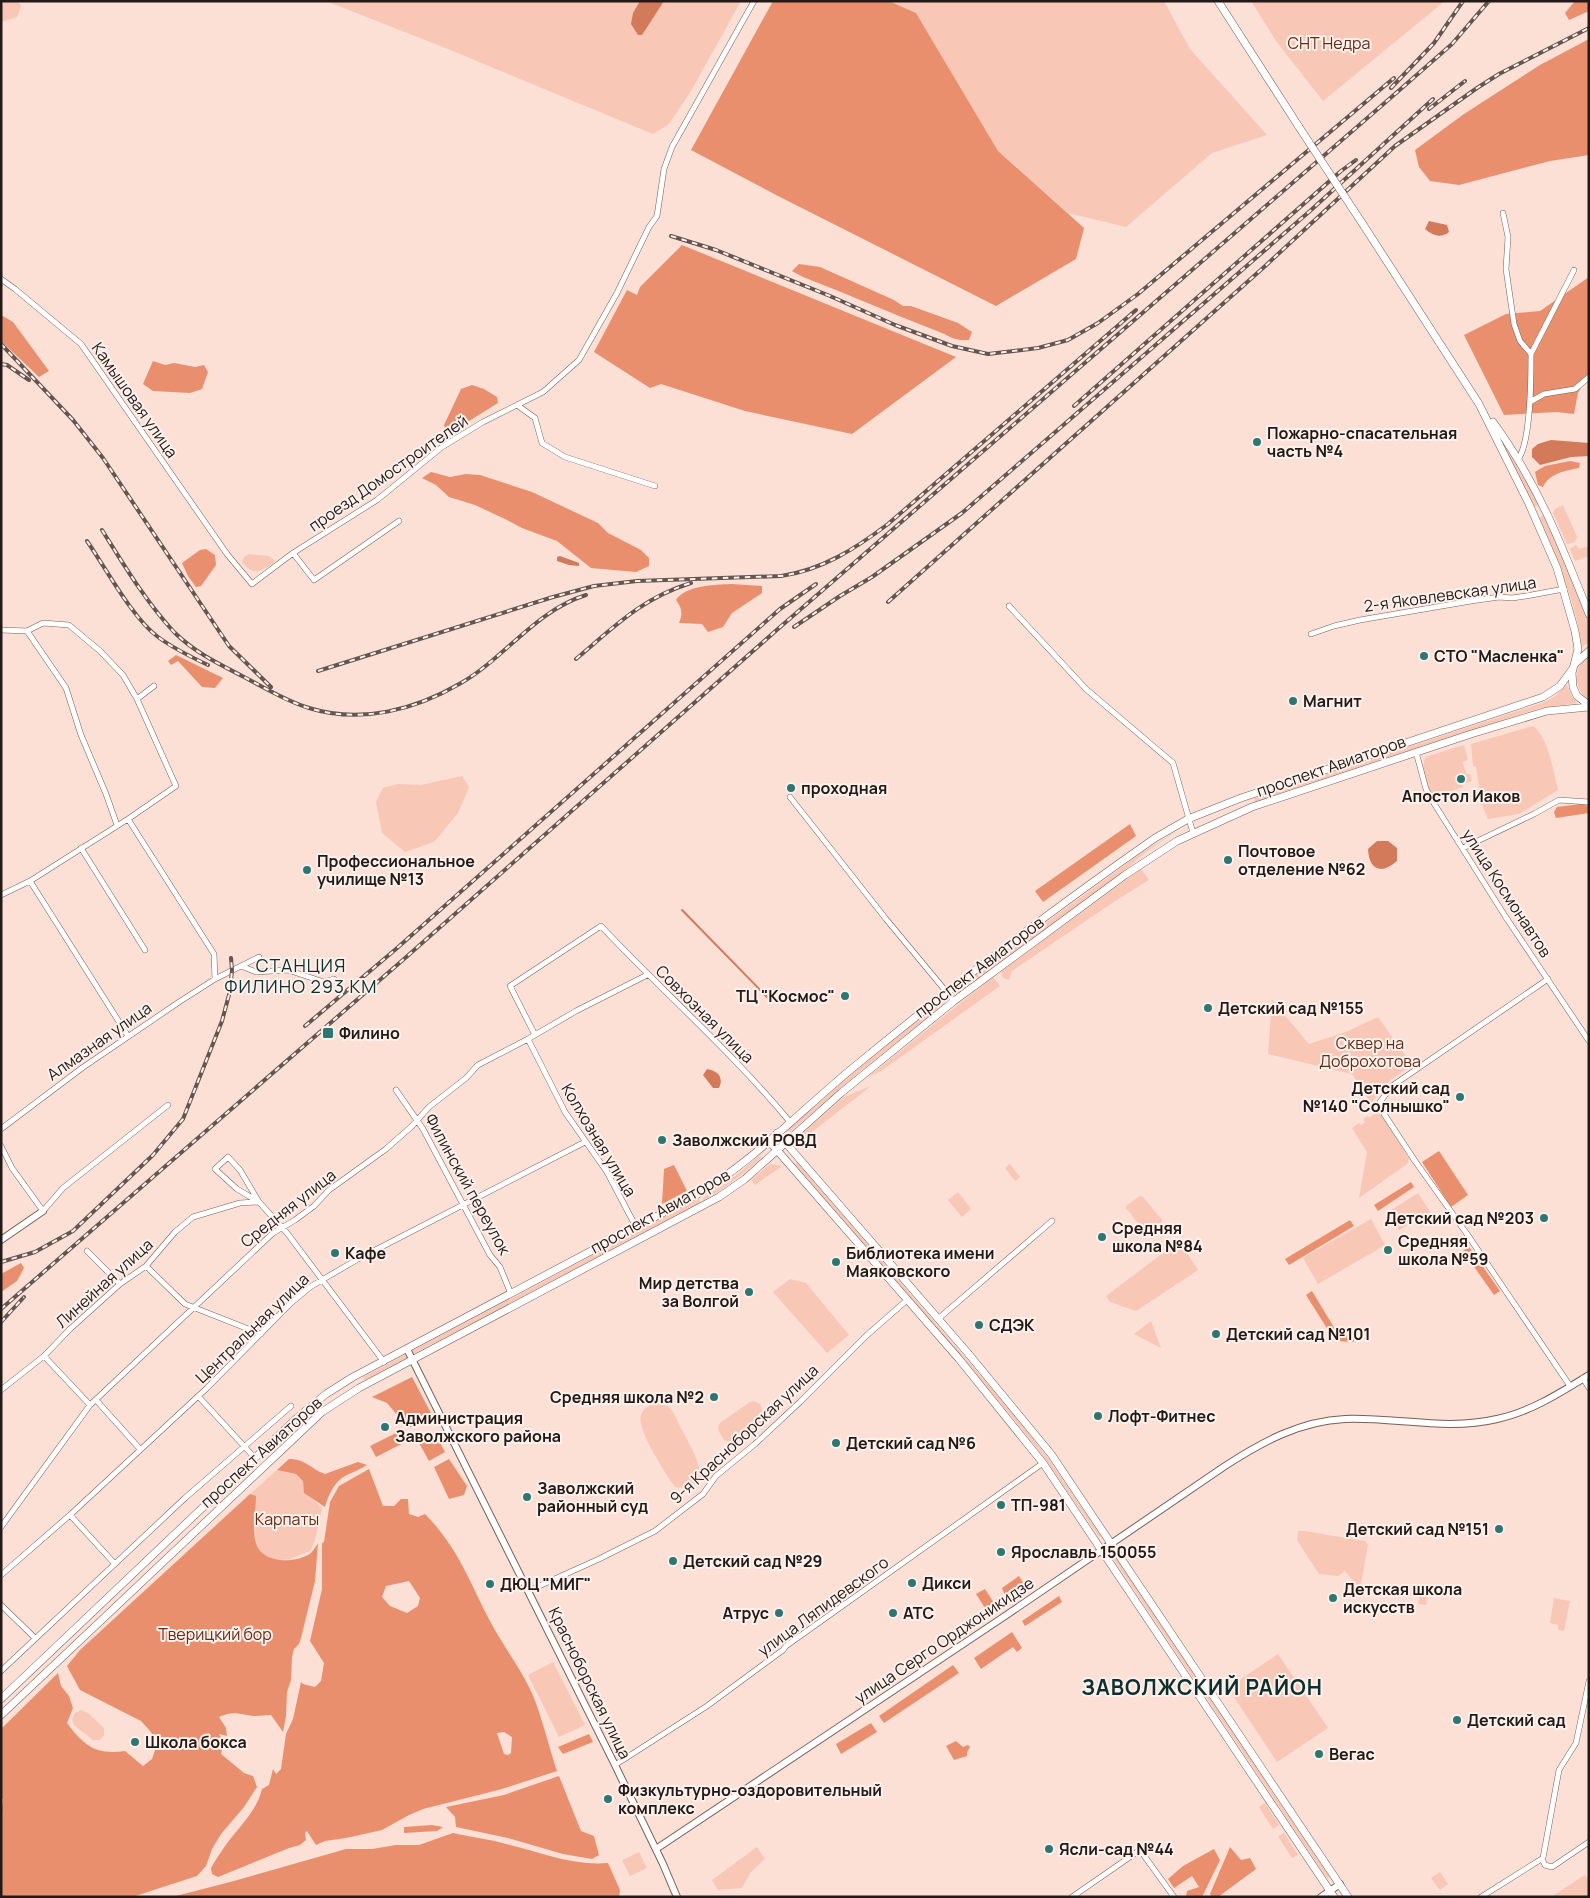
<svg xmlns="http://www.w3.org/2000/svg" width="1590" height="1898" font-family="Manrope,sans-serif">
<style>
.green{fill:#f8c7b5}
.forest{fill:#e98f6e;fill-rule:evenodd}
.water{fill:#d27a5a}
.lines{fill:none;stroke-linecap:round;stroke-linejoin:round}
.stream{stroke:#d27a5a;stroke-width:2}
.minor-casing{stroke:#786057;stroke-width:6}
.tertiary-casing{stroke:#786057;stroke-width:8}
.secondary-casing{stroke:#786057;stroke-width:8}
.minor{stroke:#fff;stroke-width:5}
.tertiary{stroke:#fff;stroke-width:6}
.secondary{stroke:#fff;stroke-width:7}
.rail-casing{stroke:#64554f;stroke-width:4}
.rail{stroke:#fcf1ec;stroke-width:2;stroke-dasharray:5.5;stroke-linecap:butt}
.secondary-bridge-casing{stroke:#786057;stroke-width:8;stroke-linecap:butt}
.secondary-bridge{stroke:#fff;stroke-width:7}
.poi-dot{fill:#2d7672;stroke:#fcf1ec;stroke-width:2}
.labels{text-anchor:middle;stroke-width:4;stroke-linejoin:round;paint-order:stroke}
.park-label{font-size:16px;fill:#652c15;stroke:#fcf1ec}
.street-label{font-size:16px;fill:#231916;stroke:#fcf1ec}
.poi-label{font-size:16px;font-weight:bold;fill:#231916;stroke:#fcf1ec;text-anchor:start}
.neighbourhood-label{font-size:18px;letter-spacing:1px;fill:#0d302e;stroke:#fcf1ec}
.district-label{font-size:21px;font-weight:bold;letter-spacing:1px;fill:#0d302e;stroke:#fcf1ec}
</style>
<rect width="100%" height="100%" fill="#fcdfd5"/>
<path class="green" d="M1 1H18L21 6 17 17 1 22Z
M326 1H741L691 91 669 124 653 134 448 49Z
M889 1H1164L1190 49 1267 135 1212 153 1126 227 1068 213 998 151 916 13Z
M1251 1H1445L1323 101 1276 41Z
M1508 447 1538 504 1537 506 1534 507 1532 503 1505 448Z
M1563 505 1578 539 1576 538 1575 542 1567 544 1553 513 1555 509Z
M1541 516H1544L1559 545 1589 622V643L1582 646C1576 602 1557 560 1540 520Z
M1576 545 1579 549 1589 546V556L1575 561 1570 549Z
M249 554 269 556 275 561 272 565C258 571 253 576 242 562L244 557Z
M1589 656V700C1573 688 1572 668 1589 656Z
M1567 685 1571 695 1577 703 1540 708 1255 802 1254 798 1545 702 1555 696Z
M1533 726C1549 738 1553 771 1558 790L1519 814 1488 819 1477 793 1480 792 1476 767 1473 766 1471 744Z
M1464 745 1468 760 1463 762 1466 774H1470L1472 781 1462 784 1463 787 1435 797 1432 796C1426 786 1420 767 1426 757Z
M462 776 469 787 458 813 434 842 405 852 382 833 376 802 383 788 398 784 421 785Z
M1177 831 1146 852 1129 867 957 994 954 990 1144 851Z
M1141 869 1149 880 1115 901 1012 971 1009 980 1003 978 1001 972 1004 969Z
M993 977 1000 986 881 1071 868 1077Z
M941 1000 944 1004 857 1074 790 1132 788 1130 854 1071Z
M1272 1000 1309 1044 1346 1032 1378 1017 1412 1065 1389 1081 1371 1103 1352 1074 1268 1054Z
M871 1086 804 1138 802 1134 844 1097Z
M1378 1111 1381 1113 1409 1159 1407 1164 1359 1198 1367 1152 1352 1128 1359 1123 1361 1125 1365 1122 1363 1119 1368 1116 1369 1118Z
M759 1156 761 1158C743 1174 725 1188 704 1200L703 1198 735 1176Z
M797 1162 1015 1416 1047 1457 1101 1536 1099 1537 1045 1458 1013 1418 795 1164Z
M770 1164 782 1166 755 1185 751 1180Z
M1010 1164 1020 1177 1015 1181 1005 1168Z
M958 1192 971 1209 962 1217 948 1200Z
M1418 1193 1434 1218 1421 1227 1416 1220 1399 1230 1388 1212Z
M1140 1196 1143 1197 1162 1220 1161 1224 1152 1232H1145L1126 1208 1127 1205Z
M699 1199 701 1203 413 1354 412 1351Z
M1371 1219 1385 1245 1318 1284 1303 1258Z
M1179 1241 1198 1270 1136 1311 1110 1302 1106 1296Z
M790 1279 806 1283 849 1335 827 1353 773 1292Z
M1151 1321 1161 1348 1134 1334Z
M405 1355 407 1358 365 1380 363 1377Z
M754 1401 760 1404 766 1418 734 1443 724 1440C720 1433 716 1430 720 1423L750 1402Z
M659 1403C662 1404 668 1406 670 1408 675 1414 679 1425 683 1432 693 1451 719 1493 675 1487 666 1474 636 1429 641 1415 644 1406 652 1405 659 1403Z
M277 1470 296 1474 303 1481 305 1493 322 1508 315 1540 310 1551 290 1559 277 1560 269 1558 262 1553 256 1543 255 1523 250 1494Z
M1298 1531H1304L1365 1541 1368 1545 1360 1589 1345 1571 1338 1576 1319 1574 1297 1540Z
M1113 1553 1330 1877 1327 1878 1111 1555Z
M1421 1587 1429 1588 1426 1605 1418 1604Z
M1554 1598 1570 1601 1564 1631 1558 1630V1625L1550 1623Z
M1278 1654 1328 1728 1277 1762 1228 1688Z
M553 1662 585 1725 559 1737 528 1675Z
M81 1710 88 1713 104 1728V1735L100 1740H93L74 1725 72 1719 75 1713Z
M1265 1803 1279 1825 1273 1829 1259 1807Z
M1284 1833 1298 1855 1292 1858 1278 1836Z
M757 1847 765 1859 750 1873 742 1888 718 1890 712 1880Z
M639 1852 647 1868 630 1876 622 1860Z
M1440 1872 1448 1884 1440 1890 1431 1878Z
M1585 1875 1589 1880V1897H1551Z"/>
<path class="forest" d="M773 1H889L916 13 998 151 1084 228 1076 259 996 306 778 196 691 150Z
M1575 1H1589V11L1569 20 1565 13Z
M1589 39V155L1550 161 1459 185 1430 181 1419 167 1415 150 1464 114 1540 65Z
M682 245 956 357 852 434 745 411 661 384 650 388 594 352 627 290 637 295 640 287Z
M799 264 820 267 894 300 903 306H911L958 323 972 332 969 340C952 341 951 336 937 331 892 314 848 294 803 277L792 271Z
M1589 277V374L1578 393 1574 414 1557 412 1504 415 1464 335 1506 314 1540 311Z
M1 315 13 322 49 371 39 377 1 341Z
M153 361 165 365 174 363 195 367 204 365 208 372 202 389 190 393 153 391 143 384Z
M472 385 484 389 497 397 498 403 456 429 446 432 444 425 461 389Z
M1570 461 1580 463 1579 468C1564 471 1550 473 1543 487L1538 485 1535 472 1545 466Z
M431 472 450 477 466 474 480 475 532 492 598 523 608 533 641 550 649 558V566L636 572 591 568 557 541 522 528 505 519 475 505 449 497 436 485 422 478Z
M206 549 215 555 216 565 201 586 196 587 188 576 182 563 200 550Z
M731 584 762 586V593L732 613 723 627 708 632 702 624 679 623C683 614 682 608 676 600 686 585 715 585 731 584Z
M176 655 223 678 215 688 202 687 178 661 171 665 168 661Z
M1581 804 1589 806V813L1556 818 1554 812 1557 807Z
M1130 824 1136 836 1043 902 1035 891Z
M1439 1151 1468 1195 1451 1207 1422 1162Z
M674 1165 687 1191 662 1204 664 1169Z
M1411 1182 1414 1187 1378 1211 1374 1205Z
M1350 1220 1354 1226 1289 1265 1285 1259Z
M1469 1247 1500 1291 1494 1295 1463 1251Z
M21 1263 24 1268 17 1281 1 1292V1274Z
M1312 1291 1338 1334 1354 1335V1342L1335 1341 1306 1295Z
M412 1377 433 1417 408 1428 387 1403 372 1397Z
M400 1431 415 1437 376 1457 370 1446Z
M435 1433 445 1452 429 1461 418 1441Z
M289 1459C306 1459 309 1468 325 1474L358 1462 367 1465C359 1470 353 1472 345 1476 334 1482 328 1496 325 1507L304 1493 303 1481 296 1474 277 1470Z
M449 1459 467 1486 464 1495 449 1499 434 1467Z
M369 1469 383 1506H394L401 1499H408L409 1514 418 1517 425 1514C459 1549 469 1581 490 1621 503 1646 524 1673 534 1698 543 1721 549 1747 557 1771L502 1789 423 1809 409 1815 382 1830 346 1838 325 1841 316 1845 307 1831 305 1833 306 1840 300 1845 289 1848 218 1877 212 1874 211 1868C216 1859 222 1850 228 1842 241 1825 257 1810 262 1789L269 1785 273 1769 276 1774 281 1769 286 1734 293 1719 301 1682 303 1684 315 1687 321 1681 324 1663 310 1641 322 1589V1543L324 1542 330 1502 339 1486ZM409 1581 420 1598 418 1606 407 1613 390 1606 382 1597 386 1586ZM504 1732 512 1737 511 1753 508 1755 504 1754 497 1733Z
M250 1494 256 1496C256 1508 252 1531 256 1543 262 1564 296 1564 311 1553 314 1550 316 1546 318 1543L315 1581 301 1638 299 1644 294 1649 292 1657 291 1680 287 1692 286 1716 283 1732 271 1715C266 1715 260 1716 255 1716 239 1715 235 1710 219 1717L226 1728 227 1736 219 1734 224 1742 221 1754 244 1773 253 1776 257 1787 244 1807 221 1834 212 1849 206 1866 197 1876 132 1897H1V1816L3 1815 1 1814 3 1799 1 1798V1729L58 1673 61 1686 69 1696 73 1708 67 1723C84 1746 96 1755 125 1751L143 1766 152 1759 157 1744 151 1732 141 1721 80 1690 67 1666 80 1650Z
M1019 1576 1024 1584 1005 1596 1002 1588Z
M985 1589 994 1603 985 1608 976 1594Z
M1059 1596 1062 1602 1025 1626 1022 1621Z
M1012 1632 1022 1648 1017 1652 1013 1647 981 1669 974 1658Z
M953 1665 959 1673 884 1723 879 1716Z
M871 1723 877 1732 841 1754 836 1744Z
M589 1734 593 1742 563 1754 558 1747Z
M956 1741 963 1747 968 1745 970 1747 967 1752V1756L954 1760 946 1746Z
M559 1776 581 1831 594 1836 599 1855 592 1859 563 1854 508 1838 456 1827 455 1817 446 1807 504 1795Z
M432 1825 443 1827 437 1831 404 1833V1827Z
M453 1833C471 1837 489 1839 506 1844 541 1852 572 1866 608 1863L620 1890 619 1897H172L234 1881 346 1849H372L396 1845H419Z
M1230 1847 1241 1860 1250 1858 1256 1869 1218 1897H1212L1210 1894Z
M1214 1849 1220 1860 1202 1897H1186L1187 1891 1199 1887 1192 1876 1174 1888 1168 1879 1183 1866Z"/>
<path class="water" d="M640 1H664L642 35H638L631 24 633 13Z
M1429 221 1447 225 1449 232C1441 239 1432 235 1425 229Z
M1551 440 1589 443V456L1571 457 1540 465 1532 457V449L1538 444Z
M560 556 579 563V566L569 565 557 561V557Z
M1377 841H1388L1397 848V861C1381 875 1369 870 1368 849Z
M707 1069C718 1071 724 1077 719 1088H713L703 1075Z"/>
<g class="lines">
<path class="stream" d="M682 910 771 1001"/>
<defs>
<path id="minor" d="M1503 213 1508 237 1506 269 1514 324 1520 341 1531 354C1531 379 1531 438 1519 458
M1 279 15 289 81 344 227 554 252 584 293 553 377 500 442 447 483 422 543 392 579 360 617 293 649 227 657 216 664 169 672 147 754 1
M1531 354 1574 270
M1530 402 1544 394 1575 389 1589 377
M517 405 535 418 542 443 565 457 655 486
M293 553 314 580 399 521
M1009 606 1086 689 1173 763 1193 833
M1 630 27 631
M1311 634 1334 626 1360 620 1471 601 1499 597 1512 598 1526 596 1564 589
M137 699 154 686
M1416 752 1426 789 1435 805 1505 916 1589 1041
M790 797 886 919 954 1001
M117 825 106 794 81 735 66 688 27 631 43 623 69 625 100 651 123 675 137 699 176 786 128 819
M81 848 145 950
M1463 848 1534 814 1559 800 1589 802
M30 881 128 1036
M1 895 30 881 128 819 214 954 215 979
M241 966 256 972 288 970 324 982 334 979
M1548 979 1392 1086 1380 1102 1384 1114 1415 1161 1467 1234 1570 1386
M535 1035 510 986 601 926C663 992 732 1052 790 1122
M528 1039 565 1112 607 1172 636 1227
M396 1090 423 1129 490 1255 500 1267 511 1294
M1 1129 82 1068 179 1002 215 979 259 957
M1 1146 12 1168 43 1211 63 1188 168 1105
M259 1202 237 1189 215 1169 228 1157 240 1170 259 1202 287 1233 384 1362
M87 1251 120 1284
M146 1266 185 1304 261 1334
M938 1319 1052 1221
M44 1356 90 1405
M1583 1378 1589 1388
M1 1390 44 1356 70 1329 120 1284 146 1266 175 1232 193 1217 240 1203 258 1202
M198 1396 255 1458
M96 1400 140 1449
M70 1515 115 1564
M1 1527 90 1405 273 1233 295 1220 314 1206 329 1190 386 1149 411 1127 429 1107 466 1078 478 1065 528 1039 576 1011 647 975
M1 1575 70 1515 207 1388 291 1303 310 1287 358 1259 585 1142
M528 1591 599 1559 655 1531 703 1494 716 1476 755 1444 800 1402 866 1336 907 1300
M1 1605 35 1638
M1 1671 185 1498 291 1406
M615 1765 707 1706 783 1650 786 1646 1043 1463
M1542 1859 1545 1865 1552 1867 1589 1842
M1072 1897 1140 1850 1174 1897
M1481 1897 1543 1858 1559 1770 1576 1743 1589 1681"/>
<path id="tertiary" d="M1 1240 43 1211
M407 1349 615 1765 663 1864 677 1897
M656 1849 1005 1616 1225 1466C1262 1442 1300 1421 1345 1419 1395 1417 1447 1431 1497 1419 1530 1412 1560 1393 1589 1375
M1321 1897 1340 1884"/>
<path id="secondary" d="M1218 1 1299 127
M1364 226 1479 404 1529 504 1557 568 1575 631 1578 649 1572 673 1573 687 1577 696 1589 705
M1493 422C1537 482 1562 546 1589 614
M1576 663 1589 651
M777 1133 967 1352 1051 1454 1348 1897
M769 1141 959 1359 1043 1463 1334 1897
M1 1699 297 1418 326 1394 353 1377 693 1197C755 1161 804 1107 860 1062 955 984 1053 909 1155 838L1188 819 1241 798 1543 697 1560 686 1573 668
M1 1715 322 1412 359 1388 719 1197 745 1179 841 1093 954 1001 1125 875 1177 841 1252 807 1471 734 1547 711 1589 707"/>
</defs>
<use href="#minor" class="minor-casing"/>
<use href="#tertiary" class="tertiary-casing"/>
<use href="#secondary" class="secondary-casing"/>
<use href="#minor" class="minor"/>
<use href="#tertiary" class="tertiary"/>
<use href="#secondary" class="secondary"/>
<defs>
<path id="rail" d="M1391 88 1434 43 1463 1
M1429 109 1465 81
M671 236 716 250 830 296 895 325 952 346 988 354 1038 348 1068 340 1098 323 1138 294 1394 78
M1 344 73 420 103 458 229 646 271 687
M1 364 7 365 29 380
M1074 406 1341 171 1356 160
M102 530C124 565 146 602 174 632 194 652 219 664 244 677 265 688 286 701 309 708 361 724 415 710 461 683 506 657 535 611 586 595
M87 541C105 567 133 619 158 637 173 648 191 657 208 665
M888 602 1263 268 1395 146 1477 88 1499 74 1589 28
M794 627 840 596 872 577 962 513 1310 211 1433 99
M576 659C614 627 642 598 691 583
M318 671 553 597 594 586 637 581 781 576C822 570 855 549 888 524L1136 310
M305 1026 396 949 780 609 816 584
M1 1262 35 1252 73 1231 153 1155 183 1119 222 1021 230 991 232 970 231 958
M1 1309 404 959 779 628 1395 94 1452 44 1489 1
M1 1322 24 1297"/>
</defs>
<use href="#rail" class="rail-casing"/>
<use href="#rail" class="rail"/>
<defs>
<path id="secondary-bridge" d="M1299 127 1364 226"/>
</defs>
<use href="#secondary-bridge" class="secondary-bridge-casing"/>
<use href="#secondary-bridge" class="secondary-bridge"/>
</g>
<g class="poi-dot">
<circle cx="1257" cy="442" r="5"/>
<circle cx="1424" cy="656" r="5"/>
<circle cx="1293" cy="701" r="5"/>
<circle cx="1461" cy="779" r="5"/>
<circle cx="791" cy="788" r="5"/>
<circle cx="1228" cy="860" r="5"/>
<circle cx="307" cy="870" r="5"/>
<circle cx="845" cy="996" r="5"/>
<circle cx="1208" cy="1008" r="5"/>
<rect x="322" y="1027" width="12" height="12" rx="2.5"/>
<circle cx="1460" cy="1097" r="5"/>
<circle cx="662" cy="1140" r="5"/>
<circle cx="1544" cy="1218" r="5"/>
<circle cx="1102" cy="1237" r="5"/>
<circle cx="1388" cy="1250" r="5"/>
<circle cx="335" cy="1253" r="5"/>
<circle cx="836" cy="1262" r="5"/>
<circle cx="749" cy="1292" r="5"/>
<circle cx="979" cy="1325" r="5"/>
<circle cx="1216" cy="1334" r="5"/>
<circle cx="714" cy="1397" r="5"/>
<circle cx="1098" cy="1416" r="5"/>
<circle cx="385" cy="1427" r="5"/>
<circle cx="836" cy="1443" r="5"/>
<circle cx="527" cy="1497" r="5"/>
<circle cx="1001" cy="1505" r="5"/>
<circle cx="1499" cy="1529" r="5"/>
<circle cx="1001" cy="1552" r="5"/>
<circle cx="673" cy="1561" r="5"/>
<circle cx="912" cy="1583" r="5"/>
<circle cx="490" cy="1584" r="5"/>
<circle cx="1333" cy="1598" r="5"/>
<circle cx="779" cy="1613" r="5"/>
<circle cx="893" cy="1613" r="5"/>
<circle cx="1457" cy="1720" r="5"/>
<circle cx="135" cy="1742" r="5"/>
<circle cx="1319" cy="1754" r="5"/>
<circle cx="608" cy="1799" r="5"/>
<circle cx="1049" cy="1849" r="5"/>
</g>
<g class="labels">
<g class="park-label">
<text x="1329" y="49">СНТ Недра</text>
<text x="1370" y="1049">Сквер на<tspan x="1370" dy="18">Доброхотова</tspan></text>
<text x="287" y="1525">Карпаты</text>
<text x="215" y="1640">Тверицкий бор</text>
</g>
<g class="street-label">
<text transform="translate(135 400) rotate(55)" y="6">Камышовая улица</text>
<text transform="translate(388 473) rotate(-35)" y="6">проезд Домостроителей</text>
<text transform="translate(1450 594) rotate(-8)" y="6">2-я Яковлевская улица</text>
<text transform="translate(1331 766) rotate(-19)" y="6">проспект Авиаторов</text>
<text transform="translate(1507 893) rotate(57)" y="6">улица Космонавтов</text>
<text transform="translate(979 967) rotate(-37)" y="6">проспект Авиаторов</text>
<text transform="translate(705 1014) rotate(45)" y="6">Совхозная улица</text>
<text transform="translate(99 1041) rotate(-35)" y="6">Алмазная улица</text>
<text transform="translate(599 1140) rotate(59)" y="6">Колхозная улица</text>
<text transform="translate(468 1184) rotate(61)" y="6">Филинский переулок</text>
<text transform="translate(288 1208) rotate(-38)" y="6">Средняя улица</text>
<text transform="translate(660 1211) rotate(-29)" y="6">проспект Авиаторов</text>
<text transform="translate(104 1283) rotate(-42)" y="6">Линейная улица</text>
<text transform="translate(252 1328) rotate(-44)" y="6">Центральная улица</text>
<text transform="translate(744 1434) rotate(-43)" y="6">9-я Красноборская улица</text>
<text transform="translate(261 1452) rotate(-42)" y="6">проспект Авиаторов</text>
<text transform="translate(823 1606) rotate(-36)" y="6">улица Ляпидевского</text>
<text transform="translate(944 1640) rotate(-34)" y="6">улица Серго Орджоникидзе</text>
<text transform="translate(590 1683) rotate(64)" y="6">Красноборская улица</text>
</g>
<g class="poi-label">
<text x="1267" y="439">Пожарно-спасательная<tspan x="1267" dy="18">часть №4</tspan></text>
<text x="1434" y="662">СТО "Масленка"</text>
<text x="1303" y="707">Магнит</text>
<text x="801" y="794">проходная</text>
<text x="1461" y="802" text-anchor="middle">Апостол Иаков</text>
<text x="1238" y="857">Почтовое<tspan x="1238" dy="18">отделение №62</tspan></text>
<text x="317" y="867">Профессиональное<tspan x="317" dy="18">училище №13</tspan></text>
<text x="835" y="1002" text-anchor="end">ТЦ "Космос"</text>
<text x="1218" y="1014">Детский сад №155</text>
<text x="339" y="1039">Филино</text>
<text x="1450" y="1094" text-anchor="end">Детский сад<tspan x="1450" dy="18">№140 "Солнышко"</tspan></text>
<text x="672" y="1146">Заволжский РОВД</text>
<text x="1534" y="1224" text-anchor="end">Детский сад №203</text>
<text x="1112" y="1234">Средняя<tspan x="1112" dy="18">школа №84</tspan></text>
<text x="1398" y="1247">Средняя<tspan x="1398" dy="18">школа №59</tspan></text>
<text x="345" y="1259">Кафе</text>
<text x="846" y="1259">Библиотека имени<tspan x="846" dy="18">Маяковского</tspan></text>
<text x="739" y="1289" text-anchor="end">Мир детства<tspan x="739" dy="18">за Волгой</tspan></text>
<text x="989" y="1331">СДЭК</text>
<text x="1226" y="1340">Детский сад №101</text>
<text x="704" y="1403" text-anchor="end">Средняя школа №2</text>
<text x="1108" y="1422">Лофт-Фитнес</text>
<text x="395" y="1424">Администрация<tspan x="395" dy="18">Заволжского района</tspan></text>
<text x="846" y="1449">Детский сад №6</text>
<text x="537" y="1494">Заволжский<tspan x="537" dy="18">районный суд</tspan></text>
<text x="1011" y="1511">ТП-981</text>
<text x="1489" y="1535" text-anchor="end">Детский сад №151</text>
<text x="1011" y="1558">Ярославль 150055</text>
<text x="683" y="1567">Детский сад №29</text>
<text x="922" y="1589">Дикси</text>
<text x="500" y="1590">ДЮЦ "МИГ"</text>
<text x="1343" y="1595">Детская школа<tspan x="1343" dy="18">искусств</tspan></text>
<text x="769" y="1619" text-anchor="end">Атрус</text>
<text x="903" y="1619">АТС</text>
<text x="1467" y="1726">Детский сад</text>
<text x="145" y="1748">Школа бокса</text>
<text x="1329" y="1760">Вегас</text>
<text x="618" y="1796">Физкультурно-оздоровительный<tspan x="618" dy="18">комплекс</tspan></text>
<text x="1059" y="1855">Ясли-сад №44</text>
</g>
<g class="neighbourhood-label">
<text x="301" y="972">СТАНЦИЯ<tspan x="301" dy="21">ФИЛИНО 293 КМ</tspan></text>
</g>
<g class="district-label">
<text x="1202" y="1695">ЗАВОЛЖСКИЙ РАЙОН</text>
</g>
</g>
<rect width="1590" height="1898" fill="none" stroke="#231916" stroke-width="5"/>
</svg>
